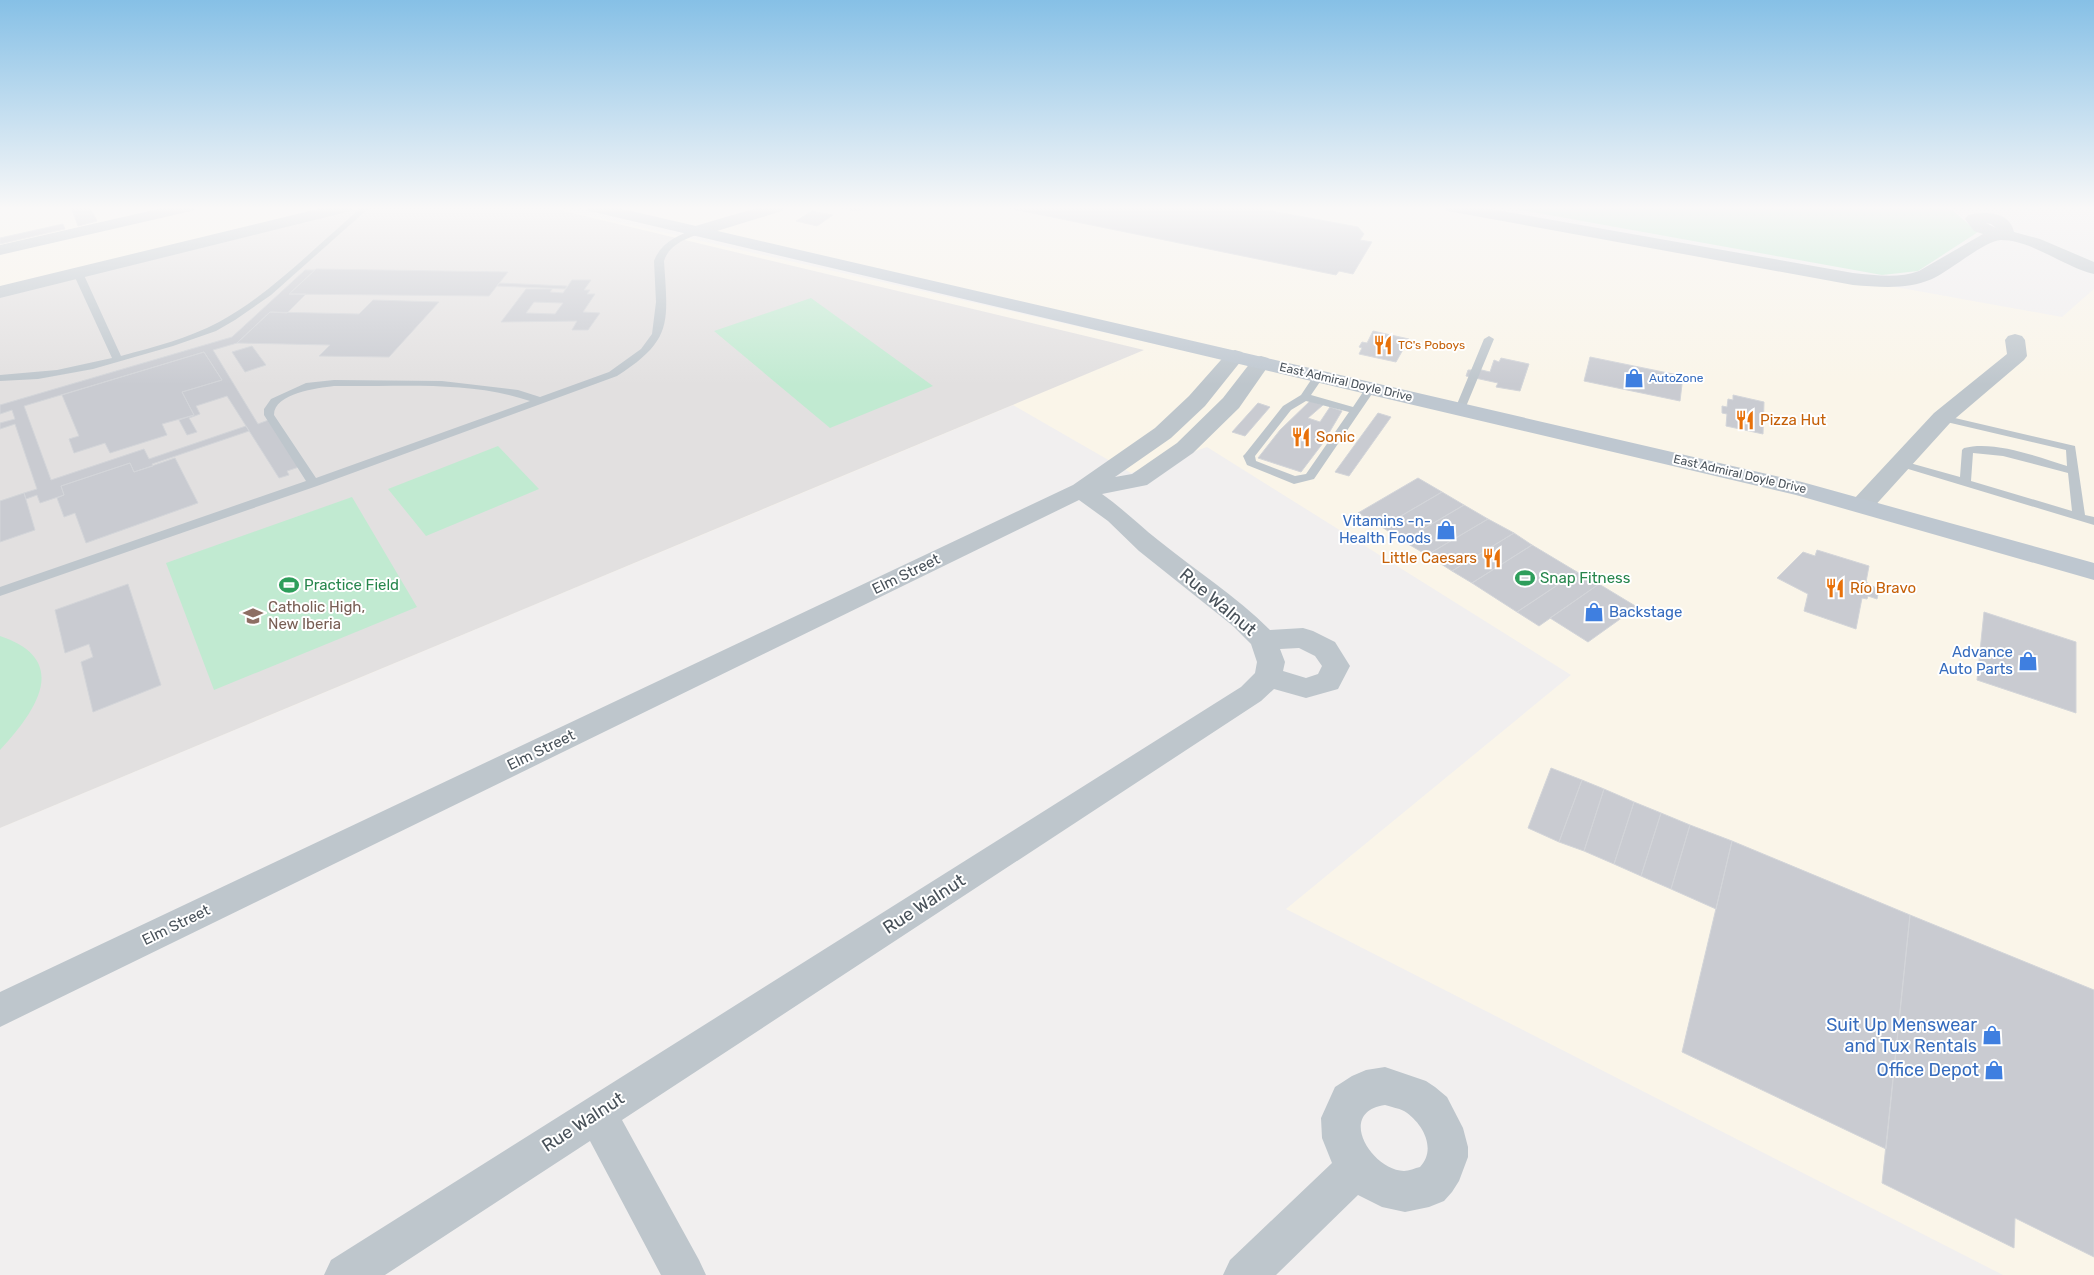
<svg xmlns="http://www.w3.org/2000/svg" width="2094" height="1275" font-family="Rubik,sans-serif">
<style>
.commercial{fill:#faf5e9}
.education{fill:#e2e0e0}
.green{fill:#c1ead1}
.building{fill:#c9cbd1;stroke:#d3d5d9;fill-rule:evenodd}
.lines{fill:none;stroke-linecap:round;stroke-linejoin:round}
.lane{fill:#bec6cc;fill-rule:evenodd}
.street{fill:#bec6cc;fill-rule:evenodd}
.secondary{fill:#bec7d0;fill-rule:evenodd}
.labels{text-anchor:middle;stroke-width:4;stroke-linejoin:round;paint-order:stroke}
.far-food-label{font-size:12px;fill:#c56008;stroke:#fff;text-anchor:start}
.far-shop-label{font-size:12px;fill:#366cbe;stroke:#fff;text-anchor:start}
.far-street-label{font-size:12px;fill:#49525a;stroke:#fff}
.food-label{font-size:15px;fill:#c56008;stroke:#fff;text-anchor:start}
.shop-label{font-size:15px;fill:#366cbe;stroke:#fff;text-anchor:end}
.street-label{font-size:15px;fill:#49525a;stroke:#fff}
.leisure-label{font-size:15px;fill:#27864d;stroke:#fff;text-anchor:start}
.education-label{font-size:15px;fill:#785e54;stroke:#fff;text-anchor:start}
.near-street-label{font-size:18px;fill:#49525a;stroke:#fff}
.near-shop-label{font-size:18px;fill:#366cbe;stroke:#fff;text-anchor:end}
</style>
<rect width="100%" height="100%" fill="#f1efef"/>
<path class="commercial" d="M0 207H552L1780 486 604 207H1453L2062 317 2094 289V1275H2003L1286 909 1571 675 1207 447 1131 473 1013 405 0 828Z"/>
<path class="education" d="M361 207H547L1144 350 0 828V295Z"/>
<path class="green" d="M1504 207H1939L1952 210 1978 232 1918 271 1882 275Z
M811 298 933 386 830 428 714 331Z
M498 446 539 489 426 536 388 489Z
M352 497 417 607 214 690 166 563Z
M0 636C72 660 36 711 0 750Z"/>
<path class="building" d="M71 207H90L97 221 78 226Z
M836 207H867L857 211Z
M1003 207H1250L1358 227 1364 234 1360 240 1372 242 1353 274 1339 271 1336 275Z
M812 211 833 215 817 226 796 221Z
M63 224 65 229 0 244V238Z
M316 269 508 272 489 296 289 294Z
M305 270H315L289 294H306L287 313 270 312 237 343 213 350 258 424 271 419 302 466 287 471 289 475 279 478 227 396 196 406 200 414 189 418 197 432 187 435 179 420 194 415 182 392 222 380 204 352 24 406 51 480 144 449 149 459 246 426 249 431 152 464 153 466 134 472 130 463 61 486 64 495 40 503 37 495 26 499 24 493 37 489 15 424 0 429V423L15 419 12 410 0 414V405L232 337Z
M572 280H591L584 290H590L587 294H595L583 312 600 313 588 330H572L577 321 501 322 526 289H552L550 292 563 293ZM534 302 563 303 555 314 526 313Z
M499 283 567 286 565 289 497 286Z
M373 300 439 302 389 357 319 356 330 345 237 343 270 312 359 314Z
M1373 331 1409 339 1396 362 1359 354 1362 348 1359 347 1362 342 1367 343Z
M252 346 266 365 245 372 232 352Z
M204 352 222 380 182 392 194 415 162 424 167 435 110 453 105 443 74 453 69 439 79 436 62 395Z
M1590 357 1683 376 1680 401 1584 381Z
M1501 358 1529 364 1520 391 1496 387 1498 383 1466 376 1468 370H1472L1473 368 1490 372 1494 360 1499 362Z
M1733 395 1764 402 1763 434 1726 426 1727 414 1722 413V406L1727 407 1728 399 1733 400Z
M1310 401 1323 405 1308 418 1320 422 1330 407 1342 411 1323 443 1301 472 1258 458 1280 430Z
M1258 403 1270 407 1245 436 1232 432Z
M1378 413 1391 417 1349 476 1335 472Z
M175 458 198 503 86 543 75 513 64 517 57 498 64 495 61 486 130 463 134 472Z
M1418 478 1442 492 1382 527 1358 513Z
M1442 492 1464 505 1403 541 1382 527Z
M24 493 35 530 0 542V501Z
M1464 505 1488 519 1427 555 1403 541Z
M1488 519 1514 533 1452 571 1427 555Z
M1514 533 1532 545 1472 583 1452 571Z
M1532 545 1577 572 1517 612 1472 583Z
M1817 550 1869 566 1866 582 1879 590 1877 599 1868 596 1867 599 1862 598 1856 629 1804 611 1808 594 1777 578 1803 552 1815 556Z
M1577 572 1599 584 1539 626 1517 612Z
M128 584 161 685 93 712 81 662 93 657 89 644 65 653 55 610Z
M1599 584 1637 607 1588 642 1550 618Z
M1984 612 2076 642V713L1977 680Z
M1551 768 1582 780 1559 842 1528 828Z
M1582 780 1604 789 1584 851 1559 842Z
M1604 789 1634 802 1614 864 1584 851Z
M1634 802 1661 813 1641 876 1614 864Z
M1661 813 1690 825 1671 889 1641 876Z
M1690 825 1732 841 1716 909 1671 889Z
M1732 841 1910 915 1886 1149 1682 1052Z
M1910 915 2094 990V1257L2015 1218 2014 1248 1882 1183Z"/>
<g class="lines">
<path class="lane" d="M362 207H370L271 295 235 320 216 331 173 346 93 369 38 379 0 381V375L57 370 112 358 73 273 75 271 78 270 83 273 121 356C154 347 189 338 219 322 272 293 316 246 362 207Z
M698 228 702 231 701 233C686 239 669 244 664 261 668 323 673 340 617 376L317 486 0 596V587L306 481 264 415V409L271 399 306 383 334 380 442 381 518 390 540 397 609 372 641 349 652 334 656 302 654 261C661 242 680 234 698 228ZM334 386C398 387 469 380 530 401L316 478 274 415C274 393 318 388 334 386Z
M1489 336 1494 339 1465 409 1460 412 1456 411 1455 409 1484 339Z
M1319 373 1324 376 1311 395 1353 407 1367 386H1375L1376 388 1314 479 1294 484 1247 465 1243 456 1245 454 1283 406 1301 395 1315 374ZM1306 401 1349 412 1306 474 1295 476 1256 461 1255 456 1291 410Z
M1942 415 2075 446 2085 515 2094 517V525L1895 465 1893 463 1899 460 1960 477 1962 450 1964 448C1994 440 2038 457 2067 466L2066 450 1938 420 1937 418ZM1973 453 2003 456 2068 473 2072 511 1971 481Z"/>
<path class="street" d="M167 207H195L193 211 187 212 0 255V245Z
M326 207H353L351 211 0 298V286Z
M760 207H784L782 211 704 235 698 236 692 235 689 231 692 227Z
M1445 207H1479L1853 273C1875 275 1898 279 1919 271L1983 234 1974 231 1965 219 1968 215C1984 211 2010 211 2014 232L2040 239 2094 262V274C2064 267 2032 240 2001 240 1984 241 1950 271 1932 279 1907 290 1880 287 1853 285L1453 212 1447 211ZM1986 223 1991 224 1996 228Z
M2015 334 2022 336 2025 340 2027 356 2024 360 1950 423 1871 510 1862 512 1853 510 1850 505 1853 500 1934 413 2007 354 2005 340 2008 336Z
M1235 350 1242 352 1245 356 1205 406 1171 438 1115 477 1132 474 1177 443 1223 398 1254 358 1261 356 1268 358 1271 362 1239 408 1193 453 1147 485 1102 494C1122 508 1139 525 1158 540 1195 570 1236 596 1270 630L1303 628 1313 631 1335 642 1350 666 1338 689 1306 698 1274 689 1261 701 622 1120 699 1260 706 1275H661L590 1141 385 1275H324L331 1260 1241 687 1255 673 1257 662 1251 644 1233 626 1139 551 1108 521 1079 500 0 1027V992L1073 485 1155 428 1189 396 1228 352ZM1299 648 1315 656 1322 666 1318 674 1306 678 1283 671 1285 662 1280 649Z
M1385 1067 1426 1081 1435 1087 1447 1097 1463 1128 1468 1147V1157L1459 1181 1452 1192 1444 1201 1429 1207 1405 1212 1382 1207 1358 1195 1276 1275H1223L1230 1260 1332 1163 1322 1138 1321 1118 1335 1087 1352 1076 1366 1070ZM1385 1105C1391 1107 1398 1108 1404 1111 1423 1123 1437 1149 1420 1167 1415 1168 1409 1171 1404 1171 1371 1170 1336 1112 1385 1105Z"/>
<path class="secondary" d="M586 207H614L1802 482 2094 563V580L1796 495 594 212 588 211Z"/>
</g>
<linearGradient id="sky" x2="0" y2="1"><stop stop-color="#86c0e6"/><stop offset="0.54" stop-color="#f9f8f8"/><stop offset="1" stop-color="#f9f8f8" stop-opacity="0"/></linearGradient>
<rect width="2094" height="385" fill="url(#sky)"/>
<defs>
<symbol id="restaurant-bare" viewBox="-9 -9 18 18"><path d="M-5-6h1v4h1v-4h1v4h1v-4h1v5L-1.5 .5V6h-2V.5L-5-1ZM5-6V6H3V1.5H1.5Q1.5-4 5-6Z" fill="#e8710a" stroke="#fff" stroke-width="2.5" paint-order="stroke"/></symbol>
<symbol id="shop-bare" viewBox="-9 -9 18 18"><path d="M-5-2.5h2.3a2.7 3.5 0 0 1 5.4 0H5L5.5 6h-11ZM-1.5-2.5h3a1.5 2.3 0 0 0-3 0Z" fill="#3f7fe0" stroke="#fff" stroke-width="2.5" paint-order="stroke"/></symbol>
<symbol id="stadium-bare" viewBox="-9 -9 18 18"><path d="M0-5a6.5 5 0 1 0 0 10a6.5 5 0 1 0 0-10ZM-3.5-1.8h7v3.6h-7Z" fill="#2e9e5b" stroke="#fff" stroke-width="2.5" paint-order="stroke"/></symbol>
<symbol id="school-bare" viewBox="-9 -9 18 18"><path d="M0-5L7-2L0 1L-7-2ZM-4 1L0 2.5L4 1V4Q0 6-4 4Z" fill="#8d6e63" stroke="#fff" stroke-width="2.5" paint-order="stroke"/></symbol>
</defs>
<g fill-rule="evenodd">
<use href="#restaurant-bare" x="1369" y="331" width="28" height="28"/>
<use href="#shop-bare" x="1620" y="364" width="28" height="28"/>
<use href="#restaurant-bare" x="1731" y="406" width="28" height="28"/>
<use href="#restaurant-bare" x="1287" y="423" width="28" height="28"/>
<use href="#shop-bare" x="1432" y="516" width="28" height="28"/>
<use href="#restaurant-bare" x="1478" y="544" width="28" height="28"/>
<use href="#stadium-bare" x="1511" y="564" width="28" height="28"/>
<use href="#stadium-bare" x="275" y="571" width="28" height="28"/>
<use href="#restaurant-bare" x="1821" y="574" width="28" height="28"/>
<use href="#shop-bare" x="1580" y="598" width="28" height="28"/>
<use href="#school-bare" x="239" y="602" width="28" height="28"/>
<use href="#shop-bare" x="2014" y="647" width="28" height="28"/>
<use href="#shop-bare" x="1978" y="1021" width="28" height="28"/>
<use href="#shop-bare" x="1980" y="1056" width="28" height="28"/>
</g>
<g class="labels">
<g class="far-food-label">
<text x="1398" y="349">TC's Poboys</text>
</g>
<g class="far-shop-label">
<text x="1649" y="382">AutoZone</text>
</g>
<g class="far-street-label">
<text transform="translate(1346 382) rotate(13)" y="4">East Admiral Doyle Drive</text>
<text transform="translate(1740 474) rotate(13)" y="4">East Admiral Doyle Drive</text>
</g>
<g class="food-label">
<text x="1760" y="425">Pizza Hut</text>
<text x="1316" y="442">Sonic</text>
<text x="1477" y="563" text-anchor="end">Little Caesars</text>
<text x="1850" y="593">Río Bravo</text>
</g>
<g class="shop-label">
<text x="1431" y="526">Vitamins -n-<tspan x="1431" dy="17">Health Foods</tspan></text>
<text x="1609" y="617" text-anchor="start">Backstage</text>
<text x="2013" y="657">Advance<tspan x="2013" dy="17">Auto Parts</tspan></text>
</g>
<g class="street-label">
<text transform="translate(906 574) rotate(-26)" y="5">Elm Street</text>
<text transform="translate(541 750) rotate(-26)" y="5">Elm Street</text>
<text transform="translate(176 925) rotate(-26)" y="5">Elm Street</text>
</g>
<g class="leisure-label">
<text x="1540" y="583">Snap Fitness</text>
<text x="304" y="590">Practice Field</text>
</g>
<g class="education-label">
<text x="268" y="612">Catholic High,<tspan x="268" dy="17">New Iberia</tspan></text>
</g>
<g class="near-street-label">
<text transform="translate(1218 602) rotate(40)" y="6">Rue Walnut</text>
<text transform="translate(924 904) rotate(-33)" y="6">Rue Walnut</text>
<text transform="translate(583 1122) rotate(-33)" y="6">Rue Walnut</text>
</g>
<g class="near-shop-label">
<text x="1977" y="1031">Suit Up Menswear<tspan x="1977" dy="21">and Tux Rentals</tspan></text>
<text x="1979" y="1076">Office Depot</text>
</g>
</g>
</svg>
